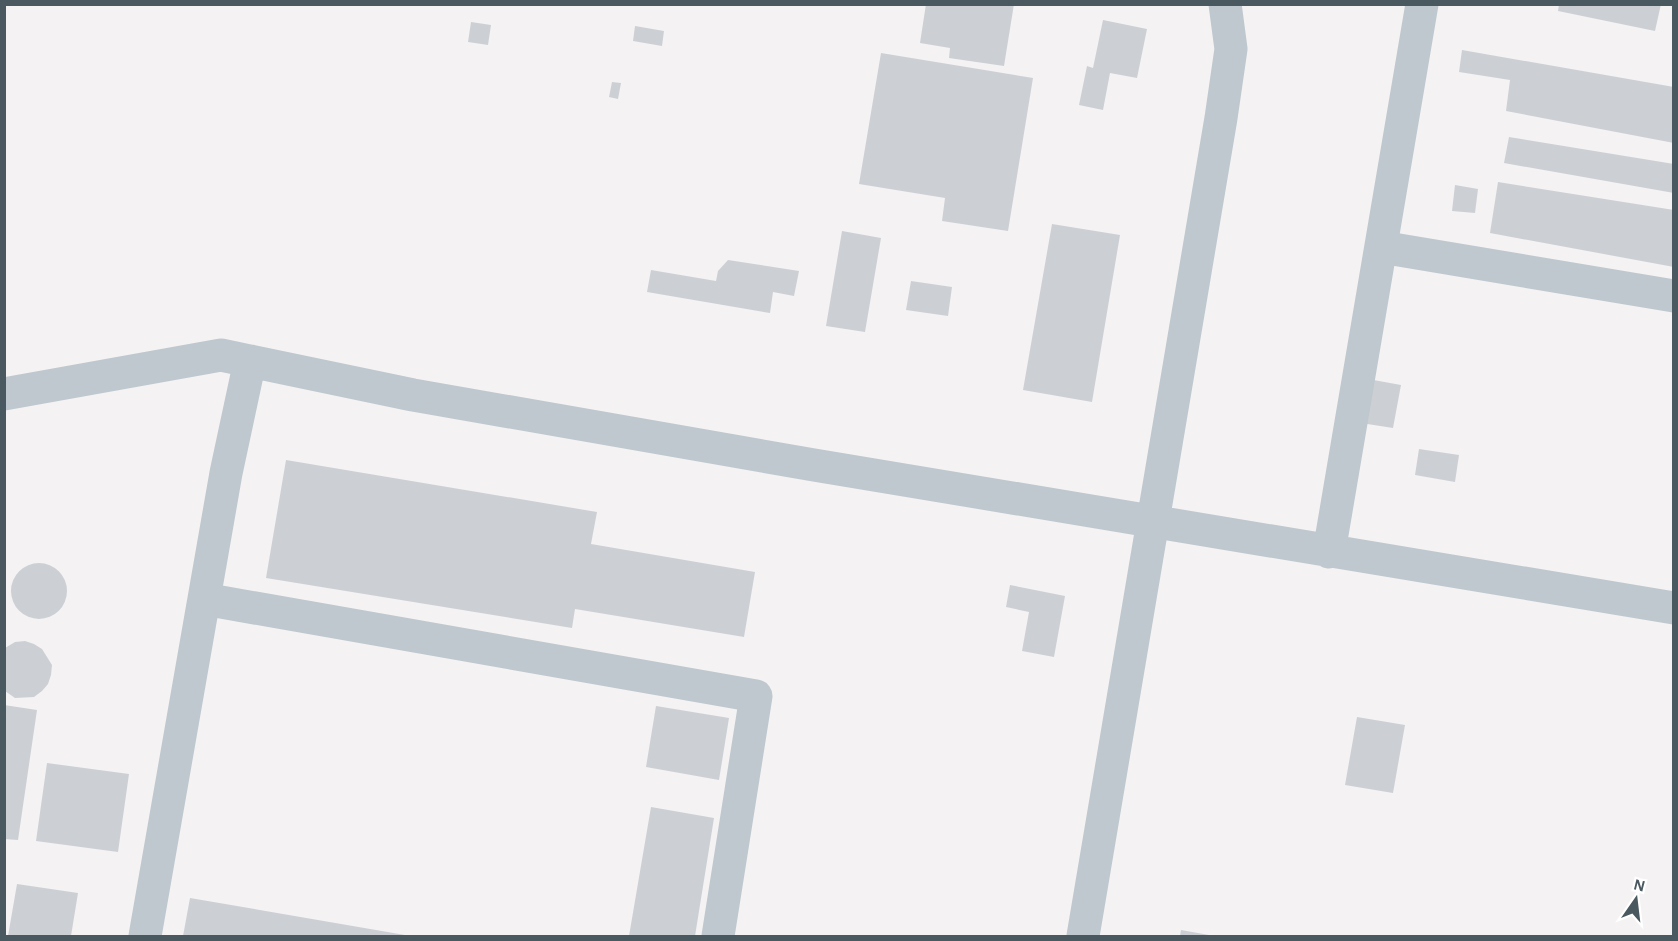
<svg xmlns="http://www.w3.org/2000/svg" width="1678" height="941" font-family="'Alegreya Sans',sans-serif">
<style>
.building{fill:#ccd0d4}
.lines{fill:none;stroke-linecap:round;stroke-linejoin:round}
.minor{stroke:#bec8ce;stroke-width:33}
</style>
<rect width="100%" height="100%" fill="#f4f2f3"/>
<path class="building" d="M926 4H1014L1004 66 949 58 950 48 920 43Z
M1559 4H1661L1655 31 1558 11Z
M1103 20 1147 29 1137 78 1110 73 1103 110 1079 105 1087 66 1093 68Z
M471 22 491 25 488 45 468 42Z
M635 26 664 31 662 46 633 41Z
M1462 50 1674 87V143L1506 111 1510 80 1459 72Z
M881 53 1033 78 1008 231 942 221 945 198 859 184Z
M612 82 621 83 618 99 609 97Z
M1509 137 1674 164V193L1504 163Z
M1498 182 1674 210V267L1490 233Z
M1455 185 1478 189 1475 213 1452 211Z
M1052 224 1120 235 1092 402 1023 390Z
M842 231 881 238 865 332 826 326Z
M728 260 799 271 794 296 773 292 770 313 647 292 651 270 716 281 718 271Z
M911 281 952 287 948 316 906 310Z
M1368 379 1401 385 1393 428 1361 423Z
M1419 449 1459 455 1455 482 1415 475Z
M286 460 597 512 591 544 755 572 744 637 575 609 572 628 266 578Z
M11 591a28 28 0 1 1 56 0a28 28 0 1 1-56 0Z
M1010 585 1065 596 1054 657 1022 651 1029 612 1006 607Z
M25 641 34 644 42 649 52 665 51 675 48 684 42 691 34 697 15 698 5 691V648L15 642Z
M4 705 37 710 18 840 4 839Z
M656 706 729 718 719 780 646 767Z
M1357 717 1405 725 1393 793 1345 785Z
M47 763 129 774 118 852 36 841Z
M651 807 714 818 695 936H629Z
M17 884 78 893 71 936H8Z
M190 898 405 935V936H183Z
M1181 930 1209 935V936H1180Z"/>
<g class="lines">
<path class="minor" d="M1381 247 1674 296
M4 394 221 355 413 395 814 465 1674 608
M1329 552 1422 4
M204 599 756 696 718 936
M145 936 226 473 250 361
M1083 936 1221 118 1231 49 1225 4"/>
</g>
<rect width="1678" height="941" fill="none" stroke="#4a5860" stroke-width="12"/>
<g transform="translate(1636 899) rotate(14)" stroke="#ffffff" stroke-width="4.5" paint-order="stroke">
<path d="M0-4.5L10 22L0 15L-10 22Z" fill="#4a5860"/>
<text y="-9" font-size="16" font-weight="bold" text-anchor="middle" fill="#4a5860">N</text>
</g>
</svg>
